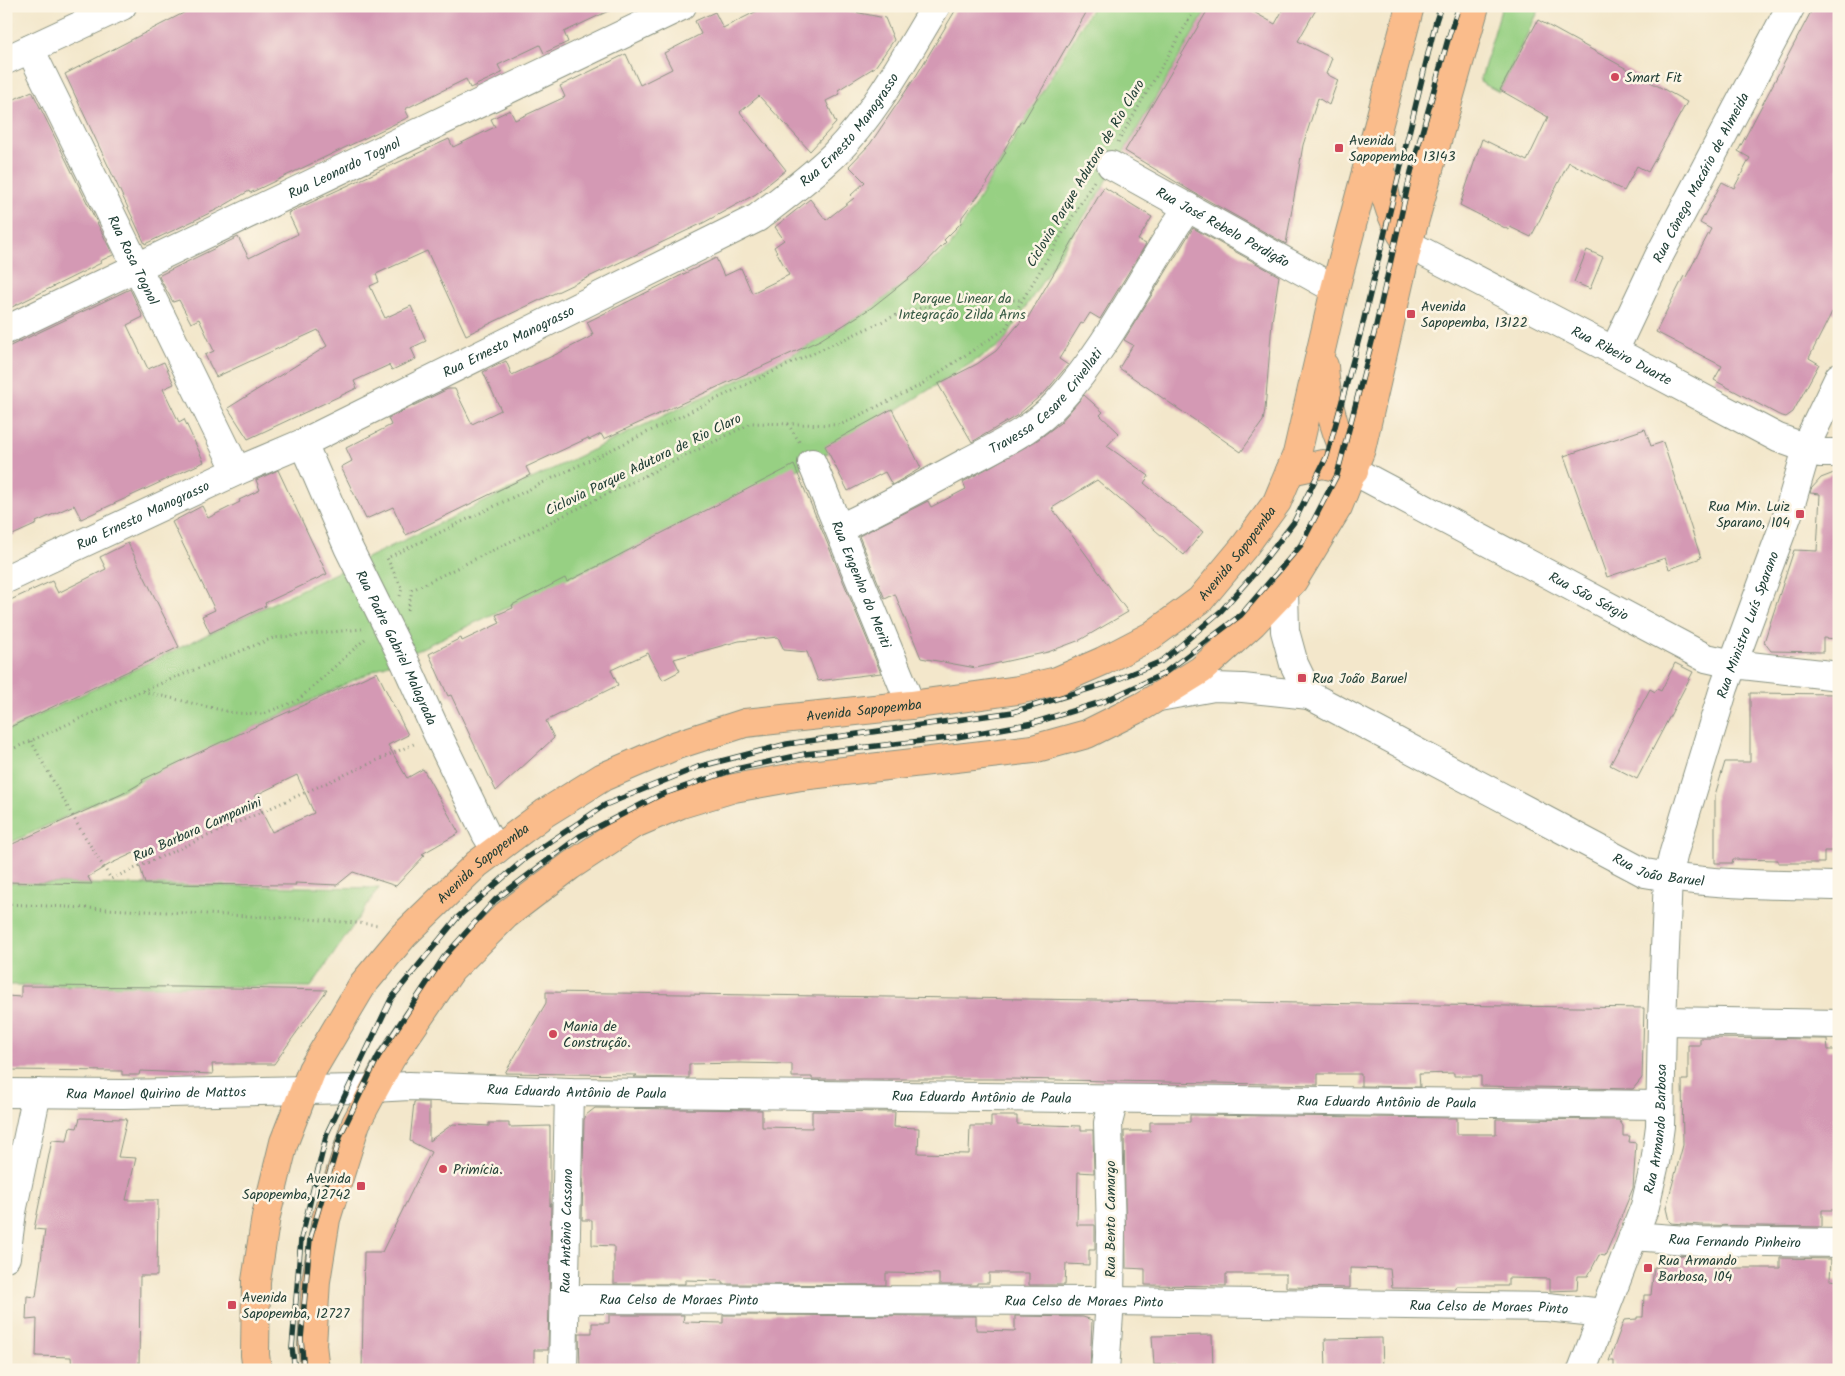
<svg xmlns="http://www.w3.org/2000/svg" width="1845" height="1376" font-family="Kalam,sans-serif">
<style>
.green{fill:#97d083;stroke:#5b865c}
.building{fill:#d499b4;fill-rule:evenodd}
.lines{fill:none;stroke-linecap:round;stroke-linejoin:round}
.minor-casing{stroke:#899280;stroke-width:30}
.major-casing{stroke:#899280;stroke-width:30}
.path{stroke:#899280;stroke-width:3;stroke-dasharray:1 4;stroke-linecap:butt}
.minor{stroke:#fff;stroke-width:28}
.major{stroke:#fabc8b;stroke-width:28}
.rail-casing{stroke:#1f3d34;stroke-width:5.5}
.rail{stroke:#fcf5e5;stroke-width:4;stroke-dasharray:11;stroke-linecap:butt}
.poi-dot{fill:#d1495b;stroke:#fcf5e5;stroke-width:2}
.labels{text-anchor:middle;stroke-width:5;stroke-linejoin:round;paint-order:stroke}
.poi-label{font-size:14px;fill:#1f3d34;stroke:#fcf5e5;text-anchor:start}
.street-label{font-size:14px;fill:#1f3d34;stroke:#fcf5e5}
.park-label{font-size:14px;fill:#375a44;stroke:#fcf5e5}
</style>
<rect width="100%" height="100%" fill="#fcf5e5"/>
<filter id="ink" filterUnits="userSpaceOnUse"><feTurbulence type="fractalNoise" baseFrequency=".02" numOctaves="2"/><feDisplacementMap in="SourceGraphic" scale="10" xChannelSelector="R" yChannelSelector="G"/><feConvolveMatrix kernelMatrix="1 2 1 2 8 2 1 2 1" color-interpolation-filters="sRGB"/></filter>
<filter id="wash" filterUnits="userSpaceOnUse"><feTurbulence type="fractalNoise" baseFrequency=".0096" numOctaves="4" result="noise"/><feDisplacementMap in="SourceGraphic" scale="20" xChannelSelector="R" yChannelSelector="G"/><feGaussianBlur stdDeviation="1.12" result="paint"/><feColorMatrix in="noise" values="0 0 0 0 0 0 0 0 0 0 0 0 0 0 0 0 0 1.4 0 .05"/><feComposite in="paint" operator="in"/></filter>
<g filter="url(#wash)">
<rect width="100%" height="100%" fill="#f3e7cb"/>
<path class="green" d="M1093 6H1209L1102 189 1002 344 812 463 6 845V731L811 345 871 309 950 247Z
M1502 6H1541L1499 92 1480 82Z
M6 883 379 888 311 987 6 985Z"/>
<g id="blocks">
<path class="building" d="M197 6H619L564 32 568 42 544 53 540 45 498 65 502 73 470 88 466 79 405 109 409 117 250 193 249 191 218 209 145 244 65 74Z
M767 6H824L885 18 894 40 875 67 838 90 840 94 826 101 836 123 810 151 759 96 740 112 786 170 756 194 703 223 466 335 427 251 376 274 379 282 370 286 385 318 411 306 426 341 411 348 416 359 392 370 389 365 354 381 357 388 248 439 228 408 327 346 318 330 216 377 205 355 214 351 199 319 191 323 179 300 173 302 159 277 160 275 238 237 249 258 298 234 288 213 449 139 453 147 495 127 491 119 510 110 515 120 565 97 560 86 626 54 640 85 672 69 664 53 701 34 695 21 715 12 723 28Z
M958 6H1090L1023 122 1021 121 1004 150 1006 152 984 188 962 217 961 223 944 240 946 242 919 270 871 308 820 340 604 439 601 434 589 440 588 438 526 467 530 475 406 535 393 507 366 519 341 467 352 461 346 448 391 425 388 418 448 389H455L472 424 501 410 483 372 506 361 512 375 561 352 592 336 591 334H593L587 322 716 258 724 276 741 268 752 293 789 275 774 247 784 240 775 227 810 199 826 220 854 198 851 195 865 182 849 166 870 144 916 76Z
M1210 6H1243L1275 24 1285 6H1318L1298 41 1332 58 1326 74 1338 80 1329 105 1318 98 1303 145 1286 244 1191 191 1125 151Z
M1814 6H1839V315L1832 312 1809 358 1819 364 1793 412 1786 417 1779 415 1714 380 1722 366 1656 332 1684 276 1686 277 1711 229 1700 223 1722 182 1734 188 1750 158 1738 151Z
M1538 20 1687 102 1648 172 1637 166 1624 191 1569 162 1531 237 1510 227 1509 230 1460 205 1482 139 1527 161 1548 117 1500 90Z
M32 91 113 255 100 261 101 263 6 310V103Z
M1104 187 1152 217 1138 240 1146 244 1100 319 1090 313 1083 324 1081 323 1059 359 1068 365 1046 391 1018 415 972 442 938 384 977 364 996 351 1023 319 1026 321Z
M1193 228 1279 276 1272 322 1265 410 1263 421 1241 452 1119 368 1133 345 1124 340Z
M1587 250 1603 257 1590 289 1574 282Z
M130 289 143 317 127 325 148 369 164 362 174 384 163 389 179 422 184 419 204 462 81 519 74 505 36 522 37 524 6 538V348Z
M1084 395 1103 412 1100 415 1119 433 1107 446 1149 476 1144 483 1203 532 1184 555 1097 480 1052 508 1128 612 1080 640 1048 652 976 668 921 658 895 594 885 599 859 536 928 501 931 507 966 489 963 482 1036 441 1060 423Z
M892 409 921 468 892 485 885 472 848 491 825 446Z
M1645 429 1651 446 1663 442 1701 558 1669 569 1665 558 1607 577 1564 456Z
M794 465 824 535 881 673 818 681 807 652 784 650 778 637 739 641 674 659 680 671 663 680 648 653 611 670 618 685 546 721 554 738 496 791 451 695 448 696 429 654 461 638 462 641 500 623 496 615 513 608 512 605 565 578 567 582Z
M278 470 327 574 265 603 266 606 210 633 202 616 215 610 172 522 202 506 208 518 240 502 239 500 260 490 256 480Z
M1839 471V639L1823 638V652L1771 651 1764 642 1794 550 1817 551 1820 494 1810 493 1811 489 1821 478Z
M128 543 179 647 6 729V602L52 581 58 593 106 569 100 557Z
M1675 663 1693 672 1637 779 1610 765 1650 689 1655 692 1657 689 1661 691Z
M377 672 408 735 388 745 407 778 423 769 459 833 422 854 425 855 396 886 353 872 337 885 295 883 296 885 145 884 136 852 110 864 88 877 92 884 6 882V847L122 794 143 782 142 780 219 743ZM297 775 314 813 272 832 254 796Z
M1750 693 1839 694 1838 851H1824V863H1778V860L1733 859 1732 863H1715V795L1725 762H1750Z
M21 986 183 987 327 990 274 1064H212L213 1074 140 1071 139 1075H122V1071L6 1070V996L21 997Z
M546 992 1644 1008 1642 1078 1633 1089 1481 1086V1076H1454V1073L1419 1074 1420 1087 1361 1086V1074H1318V1085L1009 1079H812V1077H792V1064L740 1063 689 1064V1078L634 1077 637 1075 505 1073 546 1003Z
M1700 1038 1827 1039 1828 1050H1839L1836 1210H1822V1227L1700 1225 1671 1223 1669 1221 1666 1208 1683 1145 1682 1080H1688V1045H1700Z
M414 1102H429V1141L453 1124 489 1126V1123H509V1127L550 1126V1206L551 1203 548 1350H534V1370H362L364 1252H382L431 1152 410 1141Z
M595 1108 762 1110V1127L812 1128V1111L895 1112 894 1127 919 1128 918 1153 969 1154 970 1126H991V1116H1017V1124L1081 1126V1130H1093L1094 1173 1078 1172 1077 1225H1095V1250H1089V1265L1066 1264 1065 1285H1029V1273H989V1283H977V1285H939V1274L886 1273V1285L723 1284V1281L685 1280V1284H614V1246L592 1245V1220H582L584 1120 586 1115Z
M1190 1115 1457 1118V1134H1496V1119L1619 1120 1623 1126V1136H1630L1629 1142 1636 1143 1633 1188 1605 1256 1599 1255 1588 1276H1578L1577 1290 1550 1291V1279L1508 1278V1286H1456V1289L1392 1288 1390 1269 1350 1268V1288L1286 1287V1274H1226V1286L1145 1285V1269L1126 1268 1124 1131H1150V1122H1190Z
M80 1118 127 1119 118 1157 136 1158 126 1200H158L157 1276H140L139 1370H108V1367L72 1370 71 1357 36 1356 37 1319 26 1320 27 1296 36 1297 45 1230 34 1229 52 1140 67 1141 70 1127 77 1128Z
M1675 1255 1714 1257V1268H1780V1258L1831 1259 1830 1280 1839 1281V1370H1614V1361H1609L1624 1320 1637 1319V1317H1643L1644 1295H1651L1654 1267 1664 1268V1259H1675Z
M609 1315H684L683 1322 723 1323V1315L976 1316V1330L1015 1331V1316L1083 1317 1092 1320 1090 1370H600V1368H580L579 1333H592V1323H609Z
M1212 1335 1213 1370H1176V1364L1154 1365 1152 1336Z
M1382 1338 1383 1370H1326L1325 1339Z"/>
</g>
</g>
<g filter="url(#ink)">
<use href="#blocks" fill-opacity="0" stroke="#899280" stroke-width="1"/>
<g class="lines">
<defs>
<g id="minor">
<path id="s1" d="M30 49 237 471"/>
<path d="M6 60 122 6"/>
<path id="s2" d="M1111 165 1335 289"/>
<path id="s3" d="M1408 244 1614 351 1778 438 1820 453H1839"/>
<path id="s4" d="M6 330 682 6"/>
<path id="s5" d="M1614 351 1659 256 1791 6"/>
<path id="s6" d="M303 443 348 547 405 662 437 733 486 834 496 850"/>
<path id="s7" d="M812 463 911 705"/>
<path id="s8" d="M1354 471 1706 658 1733 664 1839 676"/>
<path id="s9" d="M840 528C883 508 925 485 967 462 999 445 1034 429 1058 402 1111 344 1144 271 1188 207"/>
<path id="s10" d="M6 579 237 471 303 443 757 218C783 198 810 178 834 155 876 112 905 57 936 6"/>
<path d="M1284 590 1285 631 1294 664 1309 695"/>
<path id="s11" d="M1159 697 1214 687 1243 688 1309 695 1645 873C1708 885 1774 885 1839 886"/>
<path d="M1662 1021 1839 1024"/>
<path id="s12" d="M6 1093 123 1094 355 1089 409 1086 569 1092 1660 1105"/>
<path id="s13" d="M1633 1236 1699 1241 1839 1243"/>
<path d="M6 1257 12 1212 37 1093"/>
<path id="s14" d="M565 1299 1110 1301 1547 1307 1604 1313"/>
<path id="s15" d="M563 1370 569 1092"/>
<path d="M1105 1370 1110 1301 1111 1232 1108 1123 1114 1099"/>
<path id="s16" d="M1582 1370 1645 1206 1655 1163 1660 1126 1662 1021 1668 877 1674 852 1724 688 1788 514 1811 435 1839 377"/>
</g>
<g id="major">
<path d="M1380 150C1381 186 1387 214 1408 244"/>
<path d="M1324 366C1326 403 1336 438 1354 471"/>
<path d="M1290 471 1323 464 1354 471"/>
<path id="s17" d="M257 1370 255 1355 256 1281 266 1216 284 1142 312 1070 363 984 404 935 477 864 545 813 603 777 677 745 745 723 911 705 1018 690 1057 681 1103 661 1151 636 1200 600 1244 547 1277 502 1297 454 1335 289 1410 6"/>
<path d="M315 1370 312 1345 316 1281 326 1219 356 1123 391 1058 451 970 506 915 570 866 632 825 681 804 734 788 801 776 1033 749 1087 734 1143 706 1201 670 1253 623 1293 581 1338 507 1361 449 1408 244 1475 6"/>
</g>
</defs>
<use href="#minor" class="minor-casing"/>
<use href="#major" class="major-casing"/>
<path class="path" d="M1118 142 1197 6
M788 424 800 443
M400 596 402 589 387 558 768 374 903 312 959 300H1022
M408 610 412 590 752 423 840 425 919 386 1005 329 1094 181
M142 691 273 638 362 629
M31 741 76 822 111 879 416 743
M6 752 141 691 234 713 262 714 297 701 365 639
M6 904 309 919 380 925"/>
<use href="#minor" class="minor"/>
<use href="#major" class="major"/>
<defs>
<path id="rail" d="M295 1370 292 1348 301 1239 327 1133 391 999 458 917 526 858 605 805 698 767 787 744 1013 712 1108 683 1162 661 1221 611 1253 575 1294 522 1327 456 1361 331 1436 21 1441 6
M304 1370 301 1339 310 1239 341 1134 378 1057 444 957 495 900 580 836 660 795 736 769 805 754 957 737 1033 723 1105 701 1163 674 1241 615 1301 545 1337 475 1375 330 1411 172 1448 39 1459 6"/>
</defs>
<use href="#rail" class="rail-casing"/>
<use href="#rail" class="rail"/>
</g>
</g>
<g class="poi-dot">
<circle cx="1615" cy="77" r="5"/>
<rect x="1334" y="143" width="10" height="10" rx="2.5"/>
<rect x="1406" y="309" width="10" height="10" rx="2.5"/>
<rect x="1795" y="509" width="10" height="10" rx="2.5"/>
<rect x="1297" y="673" width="10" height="10" rx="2.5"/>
<circle cx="553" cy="1034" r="5"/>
<circle cx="443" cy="1169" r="5"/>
<rect x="356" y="1181" width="10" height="10" rx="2.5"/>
<rect x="1643" y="1263" width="10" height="10" rx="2.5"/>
<rect x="227" y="1300" width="10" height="10" rx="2.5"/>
</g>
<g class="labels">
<g class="poi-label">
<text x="1625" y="82">Smart Fit</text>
<text x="1349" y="145">Avenida<tspan x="1349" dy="16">Sapopemba, 13143</tspan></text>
<text x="1421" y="311">Avenida<tspan x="1421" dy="16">Sapopemba, 13122</tspan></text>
<text x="1790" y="511" text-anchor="end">Rua Min. Luiz<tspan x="1790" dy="16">Sparano, 104</tspan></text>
<text x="1312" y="683">Rua João Baruel</text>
<text x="563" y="1031">Mania de<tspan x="563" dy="16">Construção.</tspan></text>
<text x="453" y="1174">Primícia.</text>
<text x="351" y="1183" text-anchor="end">Avenida<tspan x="351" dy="16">Sapopemba, 12742</tspan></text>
<text x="1658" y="1265">Rua Armando<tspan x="1658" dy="16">Barbosa, 104</tspan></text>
<text x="242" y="1302">Avenida<tspan x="242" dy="16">Sapopemba, 12727</tspan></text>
</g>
<g class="street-label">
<text dy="5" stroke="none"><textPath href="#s10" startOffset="962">Rua Ernesto Manograsso</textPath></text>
<text dy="5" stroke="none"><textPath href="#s4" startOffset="375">Rua Leonardo Tognol</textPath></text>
<text transform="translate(1085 173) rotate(-59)" y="5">Ciclovia Parque Adutora de Rio Claro</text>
<text dy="5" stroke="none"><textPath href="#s5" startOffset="194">Rua Cônego Macário de Almeida</textPath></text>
<text dy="5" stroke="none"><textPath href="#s2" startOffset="128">Rua José Rebelo Perdigão</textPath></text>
<text dy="5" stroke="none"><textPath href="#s1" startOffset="235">Rua Rosa Tognol</textPath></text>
<text dy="5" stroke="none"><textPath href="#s10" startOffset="556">Rua Ernesto Manograsso</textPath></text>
<text dy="5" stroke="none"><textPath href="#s3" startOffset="241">Rua Ribeiro Duarte</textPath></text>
<text dy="5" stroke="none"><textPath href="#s9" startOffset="244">Travessa Cesare Crivellati</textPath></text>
<text transform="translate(643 464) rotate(-26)" y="5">Ciclovia Parque Adutora de Rio Claro</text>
<text dy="5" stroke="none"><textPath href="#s10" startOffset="151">Rua Ernesto Manograsso</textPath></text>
<text dy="5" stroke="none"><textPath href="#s17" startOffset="1419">Avenida Sapopemba</textPath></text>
<text dy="5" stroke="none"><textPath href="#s7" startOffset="131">Rua Engenho do Meriti</textPath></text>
<text dy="5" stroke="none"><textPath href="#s8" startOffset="266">Rua São Sérgio</textPath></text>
<text dy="5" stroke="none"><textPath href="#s16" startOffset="771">Rua Ministro Luís Sparano</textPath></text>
<text dy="5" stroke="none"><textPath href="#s6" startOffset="225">Rua Padre Gabriel Malagrada</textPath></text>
<text dy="5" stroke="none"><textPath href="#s17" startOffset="999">Avenida Sapopemba</textPath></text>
<text transform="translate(197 829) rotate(-24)" y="5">Rua Barbara Campanini</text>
<text dy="5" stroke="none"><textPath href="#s17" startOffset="579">Avenida Sapopemba</textPath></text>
<text dy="5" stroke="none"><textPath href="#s11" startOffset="544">Rua João Baruel</textPath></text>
<text dy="5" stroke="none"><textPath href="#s12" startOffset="571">Rua Eduardo Antônio de Paula</textPath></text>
<text dy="5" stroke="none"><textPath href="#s12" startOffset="150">Rua Manoel Quirino de Mattos</textPath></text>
<text dy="5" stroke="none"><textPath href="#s12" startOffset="976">Rua Eduardo Antônio de Paula</textPath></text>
<text dy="5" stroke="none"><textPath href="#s12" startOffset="1381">Rua Eduardo Antônio de Paula</textPath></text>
<text dy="5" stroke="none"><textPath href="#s16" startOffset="254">Rua Armando Barbosa</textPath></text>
<text transform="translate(1110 1219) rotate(-90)" y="5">Rua Bento Camargo</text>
<text dy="5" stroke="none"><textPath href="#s15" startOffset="139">Rua Antônio Cassano</textPath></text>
<text dy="5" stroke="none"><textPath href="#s13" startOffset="102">Rua Fernando Pinheiro</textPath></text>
<text dy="5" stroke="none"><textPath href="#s14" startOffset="114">Rua Celso de Moraes Pinto</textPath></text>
<text dy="5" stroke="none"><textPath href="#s14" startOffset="519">Rua Celso de Moraes Pinto</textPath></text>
<text dy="5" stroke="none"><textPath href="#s14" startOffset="924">Rua Celso de Moraes Pinto</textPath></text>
</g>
<g class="park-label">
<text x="962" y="303">Parque Linear da<tspan x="962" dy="16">Integração Zilda Arns</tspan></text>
</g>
</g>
<rect width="1845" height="1376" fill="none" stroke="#fcf5e5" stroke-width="25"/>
</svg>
